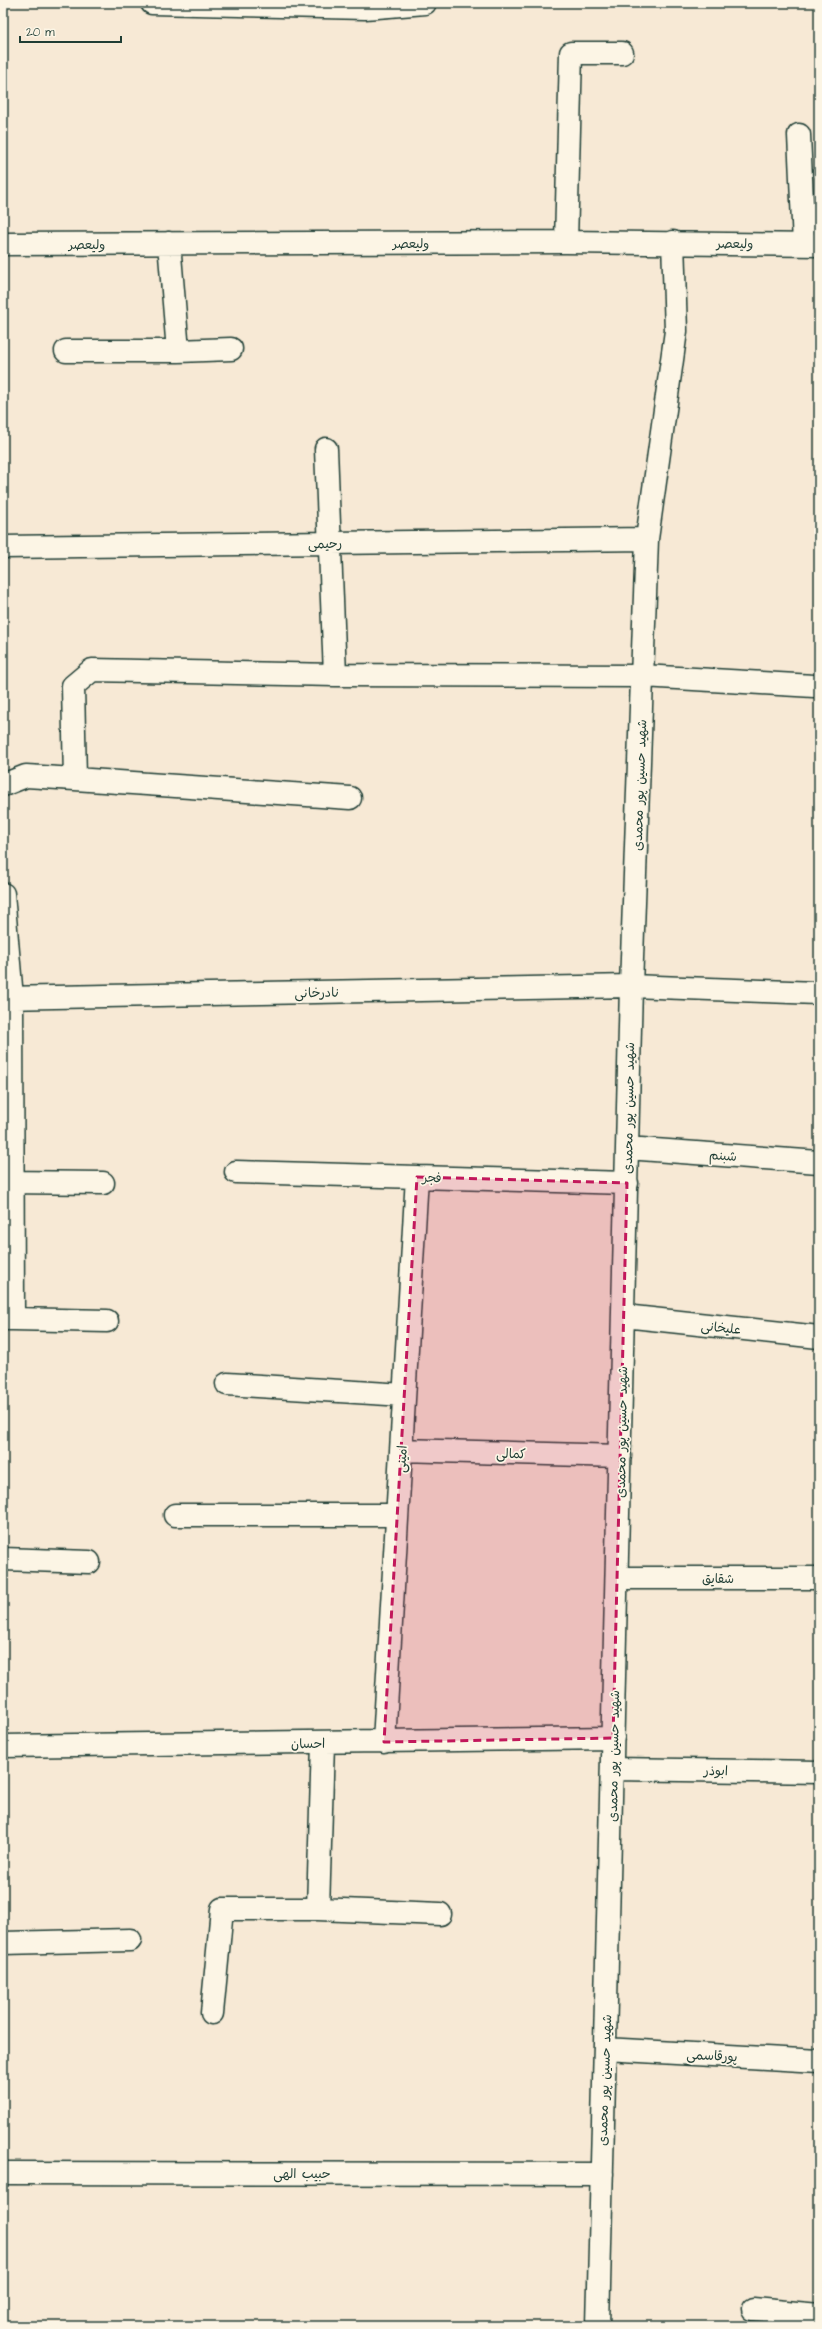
<svg xmlns="http://www.w3.org/2000/svg" width="822" height="2329" font-family="'Architects Daughter','Playpen Sans Arabic',sans-serif">
<style>
.lines{fill:none;stroke-linecap:round;stroke-linejoin:round}
.minor-casing{stroke:#1f3d34;stroke-width:25}
.minor{stroke:#fcf5e5;stroke-width:22}
.marked{fill:#c2185b;fill-opacity:0.2;stroke:#c2185b;stroke-width:3;stroke-dasharray:8 5;stroke-linejoin:round}
.labels{text-anchor:middle;stroke-width:3.5;stroke-linejoin:round;paint-order:stroke}
.street-label{font-size:13px;fill:#1f3d34;stroke:#fcf5e5}
</style>
<rect width="100%" height="100%" fill="#f7e9d5"/>
<filter id="ink" filterUnits="userSpaceOnUse"><feTurbulence type="fractalNoise" baseFrequency=".025" numOctaves="2"/><feDisplacementMap in="SourceGraphic" scale="8" xChannelSelector="R" yChannelSelector="G"/><feConvolveMatrix kernelMatrix="1 2 1 2 8 2 1 2 1" color-interpolation-filters="sRGB"/></filter>
<g filter="url(#ink)">
<g class="lines">
<defs>
<path id="minor" d="M152 3 365 8 425 3
M799 135 804 244
M566 242 571 53H622
M169 243 178 351
M3 244 566 242 819 245
M66 351H178L231 349
M326 449 335 675
M3 547 647 539
M75 779 350 798
M3 785 26 776 75 779 73 686 92 670 335 675 643 676 814 686
M3 894 12 998 13 1319H3
M3 998 631 986 817 993
M627 1148 819 1162
M236 1172 627 1183
M3 1182 103 1183
M624 1316 819 1337
M13 1319 107 1321
M227 1384 404 1395
M401 1450 620 1456
M175 1515H397
M3 1559 89 1562
M617 1578H819
M384 1742 417 1177
M3 1746 613 1738
M613 1769 819 1772
M318 1909 323 1743
M3 1943 130 1940
M212 2013 222 1909H318L440 1914
M605 2049 819 2061
M3 2173 602 2174
M753 2309 819 2315
M598 2326 631 986 647 539 676 331 673 242"/>
</defs>
<use href="#minor" class="minor-casing"/>
<use href="#minor" class="minor"/>
</g>
</g>
<path class="marked" d="M417 1177 627 1183 613 1738 384 1742Z"/>
<g class="labels">
<g class="street-label">
<text x="411" y="248">ولیعصر</text>
<text transform="translate(735 243) rotate(1)" y="5">ولیعصر</text>
<text x="87" y="249">ولیعصر</text>
<text transform="translate(325 543) rotate(-1)" y="5">رحیمی</text>
<text transform="translate(639 785) rotate(-88)" y="5">شهید حسین پور محمدی</text>
<text transform="translate(317 992) rotate(-1)" y="5">نادرخانی</text>
<text transform="translate(628 1108) rotate(-89)" y="5">شهید حسین پور محمدی</text>
<text transform="translate(723 1155) rotate(4)" y="5">شبنم</text>
<text transform="translate(432 1177) rotate(2)" y="5">فجر</text>
<text transform="translate(721 1327) rotate(6)" y="5">علیخانی</text>
<text transform="translate(621 1432) rotate(-89)" y="5">شهید حسین پور محمدی</text>
<text transform="translate(511 1453) rotate(1)" y="5">کمالی</text>
<text transform="translate(401 1459) rotate(-87)" y="5">امینی</text>
<text x="718" y="1583">شقایق</text>
<text transform="translate(308 1743) rotate(-1)" y="5">احسان</text>
<text transform="translate(613 1756) rotate(-89)" y="5">شهید حسین پور محمدی</text>
<text transform="translate(716 1770) rotate(1)" y="5">ابوذر</text>
<text transform="translate(712 2055) rotate(3)" y="5">پورقاسمی</text>
<text transform="translate(604 2080) rotate(-88)" y="5">شهید حسین پور محمدی</text>
<text x="302" y="2178">حبیب الهی</text>
</g>
</g>
<rect width="822" height="2329" fill="none" stroke="#fcf5e5" stroke-width="16"/>
<rect x="8" y="8" width="806" height="2313" fill="none" stroke="#1f3d34" stroke-width="1.5" filter="url(#ink)"/>
<path d="M20 36v6h101v-6" fill="none" stroke="#1f3d34" stroke-width="2"/>
<text x="26" y="36" font-size="12" fill="#1f3d34" stroke="#fcf5e5" stroke-width="3" paint-order="stroke">20 m</text>
</svg>
